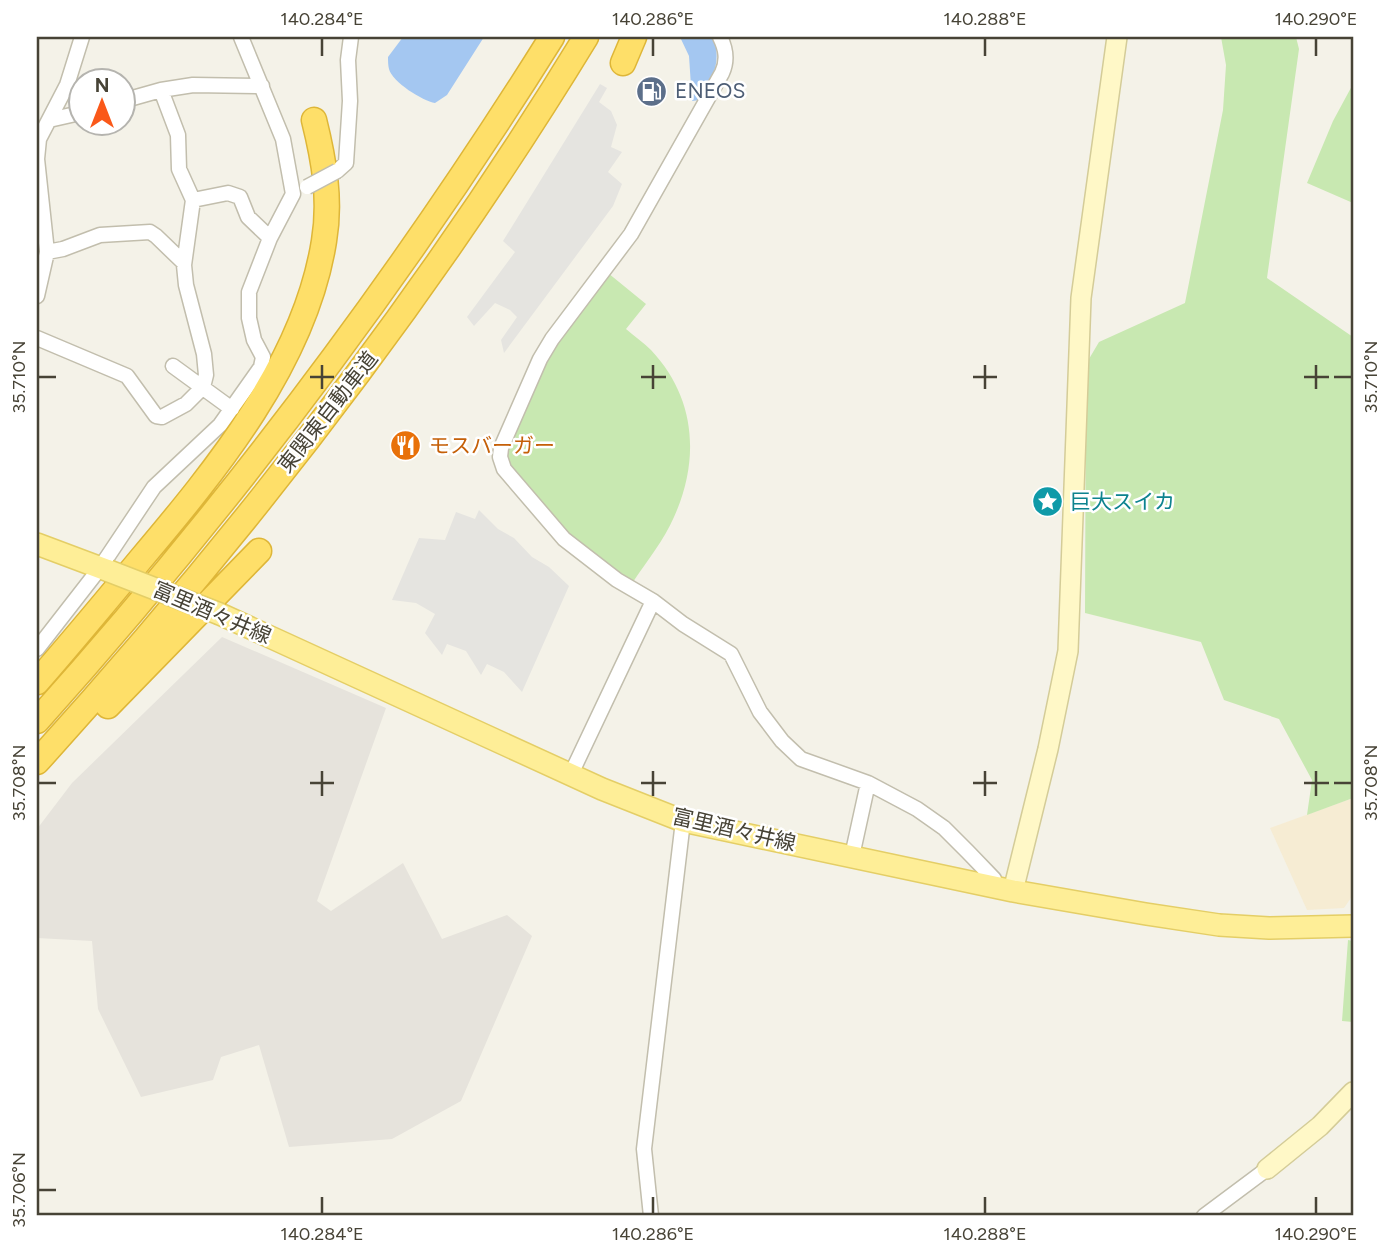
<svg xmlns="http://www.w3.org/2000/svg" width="1390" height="1253" font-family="Figtree,'Noto Sans JP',sans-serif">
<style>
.commercial{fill:#f6ecd3}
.industrial{fill:#e6e3dc}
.green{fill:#c8e8b1}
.parking{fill:#e5e4e0}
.water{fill:#a4c7f1}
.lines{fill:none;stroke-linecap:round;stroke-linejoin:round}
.street-casing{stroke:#c2bead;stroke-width:17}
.secondary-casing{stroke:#d4cc98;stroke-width:22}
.primary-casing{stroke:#e4ce66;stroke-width:24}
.highway-casing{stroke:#deb638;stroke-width:27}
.street{stroke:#fff;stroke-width:14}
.secondary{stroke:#fff8c7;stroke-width:19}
.primary{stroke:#feee97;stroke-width:21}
.highway{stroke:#fedf69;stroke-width:24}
.street-bridge-casing{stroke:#c2bead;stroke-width:17;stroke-linecap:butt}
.primary-bridge-casing{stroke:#e4ce66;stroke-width:24;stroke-linecap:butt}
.street-bridge{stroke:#fff;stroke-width:14}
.primary-bridge{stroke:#feee97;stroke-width:21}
.ticks{fill:none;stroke:#474336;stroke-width:2.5}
.labels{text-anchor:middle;stroke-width:5;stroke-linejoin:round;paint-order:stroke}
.service-label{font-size:21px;fill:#4e5e75;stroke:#fff;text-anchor:start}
.street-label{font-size:21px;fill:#474336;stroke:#fff}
.food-label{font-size:21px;fill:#c56008;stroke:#fff;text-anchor:start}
.culture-label{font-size:21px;fill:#0d838f;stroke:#fff;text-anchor:start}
.neatline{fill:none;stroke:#474336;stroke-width:2.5}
.ticks-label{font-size:18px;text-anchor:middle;fill:#474336}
</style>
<rect width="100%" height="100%" fill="#f4f2e8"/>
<path class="commercial" d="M1353 798V895L1344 908 1307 910 1270 828Z"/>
<path class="industrial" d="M222 637 386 708 317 901 331 911 403 863 442 939 507 915 532 936 461 1101 392 1139 289 1147 259 1045 221 1057 213 1080 141 1097 98 1009 92 941 37 938V829L72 783Z"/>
<path class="green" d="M1221 37H1296L1299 49 1267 278 1353 337V798L1307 815 1312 780 1279 719 1224 700 1201 642 1085 613 1086 364 1099 342 1185 303 1223 110 1226 65Z
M1353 84V203L1307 183 1333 121Z
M608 273 646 304 626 329C634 336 644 343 651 350 696 398 700 459 674 517 664 540 647 561 633 582L621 576 567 536 510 468 504 449 543 361Z
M1348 940 1353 941V1022L1342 1021Z"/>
<path class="parking" d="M600 84 607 88 599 102 611 111 617 125 611 147 622 152 608 172 622 184 613 206 504 353 501 340 517 317 510 310 495 303 474 326 467 317 515 252 503 241Z
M479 510 498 529 514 538 532 557 549 567 569 586 522 692 504 672 487 664 481 675 466 651 447 644 442 655 425 633 435 614 416 603 392 600 419 538 445 540 456 512 475 519Z"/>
<path class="water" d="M403 37H484L447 95 435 103C423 101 392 82 389 69 388 66 388 60 388 57Z
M680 37H714C721 66 713 75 700 100L692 101 689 56Z"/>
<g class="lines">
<defs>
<path id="street" d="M720 37C726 49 728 60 722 73L631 234 552 339 540 359 501 448 500 457 504 469 564 539 617 580 653 601 683 624 731 654 760 712 782 741 801 759 868 783 917 809 944 828 968 852 994 879 995 888
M122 101 161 90 193 85 262 86
M49 120 80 113
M337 171 346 163 350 101 348 60 351 37
M193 200 228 193 240 197 248 217 270 238
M47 252 63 249 100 235 150 232 156 236 184 263
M37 296 47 252 37 159 39 139 67 85 82 37
M37 338 127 376 156 416 162 417 186 404 203 387 206 375 204 354 186 285 184 265 193 200 179 169 178 135 161 90
M173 366 232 409
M37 649 100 568 154 487 220 425 261 367 263 357 254 340 249 318V292L270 238 293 194 283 139 241 37
M571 774 653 601
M852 856 868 783
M651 1216 644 1149 683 821
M1204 1216 1267 1169"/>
<path id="secondary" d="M1013 891 1048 749 1068 651 1081 298 1117 37
M1267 1169 1320 1126 1353 1092"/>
<path id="primary" d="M37 544 109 571
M220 614 602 789 683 821 1013 891 1146 914 1219 925 1269 928 1353 926"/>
<path id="highway" d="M623 63 634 37
M37 682C72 642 106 601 140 560 216 470 305 362 324 241 331 200 324 160 314 120
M108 706 259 551
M37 721C228 508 400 280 552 37
M37 762C241 537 428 296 586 37"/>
</defs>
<use href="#street" class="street-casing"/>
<use href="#secondary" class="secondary-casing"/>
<use href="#primary" class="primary-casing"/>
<use href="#highway" class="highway-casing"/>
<use href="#street" class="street"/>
<use href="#secondary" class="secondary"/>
<use href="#primary" class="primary"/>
<use href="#highway" class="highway"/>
<defs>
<path id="street-bridge" d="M307 187 337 171"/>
<path id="primary-bridge" d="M109 571 220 614"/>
</defs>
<use href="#street-bridge" class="street-bridge-casing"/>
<use href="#primary-bridge" class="primary-bridge-casing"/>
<use href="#street-bridge" class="street-bridge"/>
<use href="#primary-bridge" class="primary-bridge"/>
</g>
<path class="ticks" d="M322 38V56M653 38V56M985 38V56M1316 38V56M322 365V389M653 365V389M985 365V389M1316 365V389M38 377H56M310 377H334M641 377H666M973 377H997M1304 377H1329M1334 377H1352M322 771V796M653 771V796M985 771V796M1316 771V796M38 783H56M310 783H334M641 783H666M973 783H997M1304 783H1329M1334 783H1352M38 1190H56M322 1197V1214M653 1197V1214M985 1197V1214M1316 1197V1214"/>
<defs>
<symbol id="fuel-disc" viewBox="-11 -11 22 22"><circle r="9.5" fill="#5c6f8a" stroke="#fff"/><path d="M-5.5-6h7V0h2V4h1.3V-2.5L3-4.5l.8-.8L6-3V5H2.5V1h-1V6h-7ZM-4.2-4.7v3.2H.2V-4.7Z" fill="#fff"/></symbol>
<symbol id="restaurant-disc" viewBox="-11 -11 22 22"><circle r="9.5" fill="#e8710a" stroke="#fff"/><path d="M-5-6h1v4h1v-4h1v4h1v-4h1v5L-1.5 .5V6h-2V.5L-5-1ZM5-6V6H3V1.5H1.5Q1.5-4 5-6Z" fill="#fff"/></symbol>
<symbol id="sight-disc" viewBox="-11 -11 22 22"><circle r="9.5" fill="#0f9aa8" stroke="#fff"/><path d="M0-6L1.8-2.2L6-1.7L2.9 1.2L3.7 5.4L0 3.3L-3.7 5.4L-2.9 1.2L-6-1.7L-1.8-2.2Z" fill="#fff"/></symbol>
</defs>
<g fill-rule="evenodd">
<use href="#fuel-disc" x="634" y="74" width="35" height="35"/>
<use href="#restaurant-disc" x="388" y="428" width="35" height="35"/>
<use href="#sight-disc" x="1030" y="484" width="35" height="35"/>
</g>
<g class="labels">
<g class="service-label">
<text x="675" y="98">ENEOS</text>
</g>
<g class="street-label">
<text transform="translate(328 412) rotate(-52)" y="7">東関東自動車道</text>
<text transform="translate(212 613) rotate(23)" y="7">富里酒々井線</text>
<text transform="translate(734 830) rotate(13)" y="7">富里酒々井線</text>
</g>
<g class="food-label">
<text x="429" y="453">モスバーガー</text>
</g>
<g class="culture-label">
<text x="1070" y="509">巨大スイカ</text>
</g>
</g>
<rect width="1390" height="1253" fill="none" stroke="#ffffff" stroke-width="77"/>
<g transform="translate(102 102)"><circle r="33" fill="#ffffff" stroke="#b5b4af" stroke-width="2"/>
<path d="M0-5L12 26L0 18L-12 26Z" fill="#fa5819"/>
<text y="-10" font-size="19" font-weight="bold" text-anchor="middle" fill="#474336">N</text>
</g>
<rect x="38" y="38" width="1314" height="1176" class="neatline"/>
<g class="ticks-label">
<text x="322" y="25">140.284°E</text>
<text x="653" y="25">140.286°E</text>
<text x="985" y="25">140.288°E</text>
<text x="1316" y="25">140.290°E</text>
<text transform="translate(19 377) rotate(-90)" y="6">35.710°N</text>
<text transform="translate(1371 377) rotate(-90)" y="6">35.710°N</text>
<text transform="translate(19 783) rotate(-90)" y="6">35.708°N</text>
<text transform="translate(1371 783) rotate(-90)" y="6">35.708°N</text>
<text transform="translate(19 1190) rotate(-90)" y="6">35.706°N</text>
<text x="322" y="1240">140.284°E</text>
<text x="653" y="1240">140.286°E</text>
<text x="985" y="1240">140.288°E</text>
<text x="1316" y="1240">140.290°E</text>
</g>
</svg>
